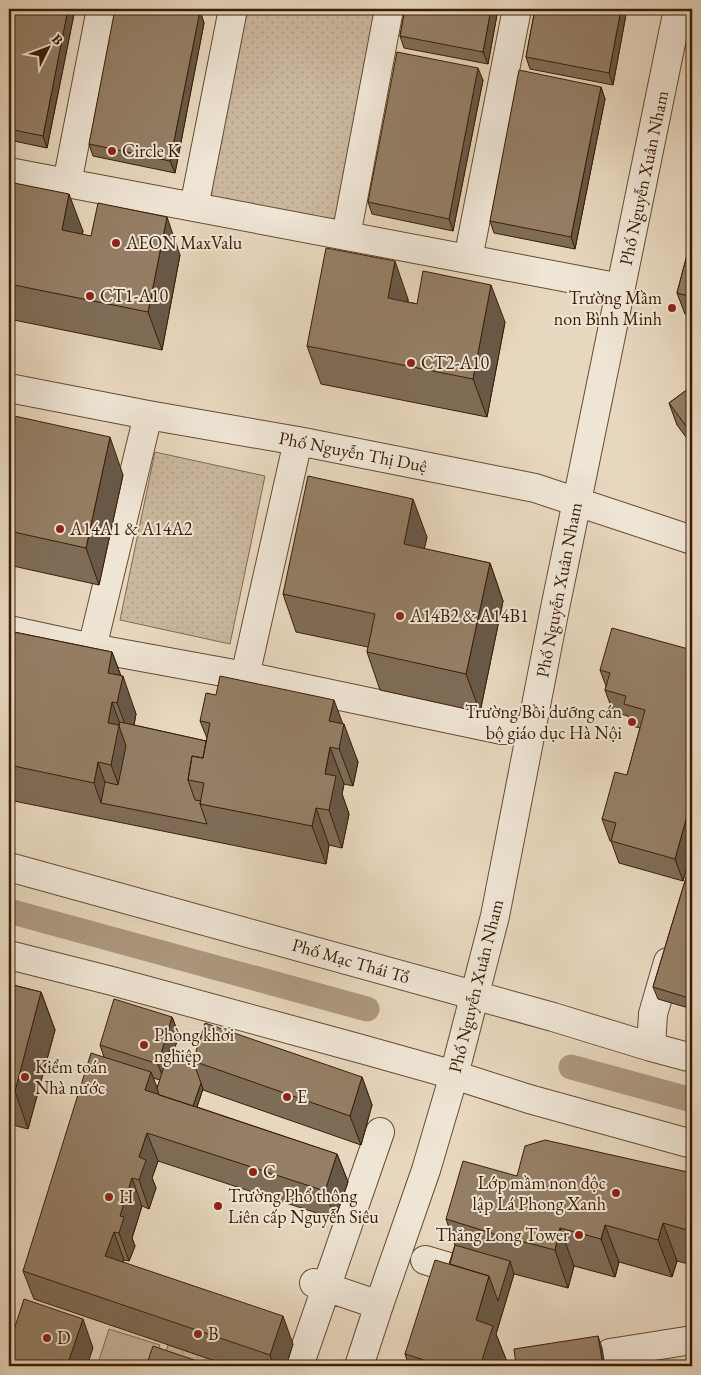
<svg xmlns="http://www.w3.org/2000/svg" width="701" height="1375" font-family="'EB Garamond',serif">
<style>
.park{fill:url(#park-dots);stroke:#826a51}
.garden{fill:#cab79e;stroke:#826a51}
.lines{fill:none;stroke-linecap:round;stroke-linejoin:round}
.canal{stroke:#ad987f;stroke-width:25}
.minor-casing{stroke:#664c32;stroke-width:30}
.minor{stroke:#efe5d5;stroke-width:28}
.wall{fill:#7f6c57;stroke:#3b1d04;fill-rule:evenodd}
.shaded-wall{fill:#685847;stroke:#3b1d04}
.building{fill:#947e65;stroke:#3b1d04}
.poi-dot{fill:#8f2418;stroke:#efe5d5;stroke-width:2}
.labels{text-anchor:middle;stroke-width:4;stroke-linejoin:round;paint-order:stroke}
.poi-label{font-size:18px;fill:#3b1d04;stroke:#efe5d5;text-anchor:start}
.street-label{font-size:18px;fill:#3b1d04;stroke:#efe5d5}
</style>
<defs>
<pattern id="park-dots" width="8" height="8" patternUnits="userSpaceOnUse" patternTransform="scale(1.25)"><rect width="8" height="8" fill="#cab79e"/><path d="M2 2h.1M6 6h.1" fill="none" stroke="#ae9d86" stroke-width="1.8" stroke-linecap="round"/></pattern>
</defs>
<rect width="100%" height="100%" fill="#e7d7be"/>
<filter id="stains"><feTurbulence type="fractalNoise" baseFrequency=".004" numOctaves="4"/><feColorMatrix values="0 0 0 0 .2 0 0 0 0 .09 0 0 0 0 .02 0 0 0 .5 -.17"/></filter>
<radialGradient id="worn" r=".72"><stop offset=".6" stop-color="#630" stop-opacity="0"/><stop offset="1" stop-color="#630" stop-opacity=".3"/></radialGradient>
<path class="park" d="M243 9H380L339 213 335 217 330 220 215 199 211 195 209 188Z
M155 452 265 476 230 644 120 620Z
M168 1345 231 1366H161Z"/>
<path class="garden" d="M109 1329 160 1345 153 1366H97Z"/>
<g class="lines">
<path class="canal" d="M9 911 367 1009
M571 1067 692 1100"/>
<defs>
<path id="minor" d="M9 172 621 288
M67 183 101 9
M194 207 233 9
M346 236 389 9
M468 259 517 9
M9 388 148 415 298 441 535 488 692 540
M9 630 92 648 245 676 298 441
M92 648 148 415
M245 676 502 730H531
M9 867 553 1017 651 1047 692 1058
M9 955 112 981 365 1050 454 1075 529 1099 692 1144
M651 1047 653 1014 668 962
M425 1260 469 1273
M314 1283 379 1305
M299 1366 380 1132
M359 1366 379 1305 426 1170 454 1075 495 916 553 618 678 9
M612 1366 610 1353 692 1340"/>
</defs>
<use href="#minor" class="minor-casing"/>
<use href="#minor" class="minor"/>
</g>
<path class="wall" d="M9 9H75L47 148 9 140Z
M405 9H498L488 64 404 48 400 36Z
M535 9H627L613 85 530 69 526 57Z
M200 11 204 23 175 173 93 156 89 144Z
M483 80 453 231 372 214 368 202Z
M601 87 605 99 575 249 494 233 490 221Z
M9 182 83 231 82 235 180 255 162 350 9 319Z
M692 236V316L685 314 677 293Z
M408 299V302L505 322 487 417 321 384 307 346Z
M692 386V445L677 425 669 403Z
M9 422 123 475 99 585 13 566 9 586Z
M427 537 424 549 490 563 503 601 480 712 380 690 367 652 368 647 296 632 283 594Z
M9 631 112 652 121 676 136 714 134 725 206 741 207 738 200 721 342 724 358 762 353 786 344 784 342 794 349 814 342 848 329 845 326 864 9 800Z
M692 650V849L683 881 619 863 611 841H610L602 819 627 775 640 728 632 726 628 716 613 712 605 690 606 686 600 670Z
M692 858V1009L658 999 653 987Z
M9 984 41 992 55 1030 28 1129 9 1124Z
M172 1017 179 1035 174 1050 194 1057 362 1077 372 1105 361 1145 203 1090V1089L197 1107 337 1154 348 1182 335 1219 158 1161 152 1178 156 1188 149 1209 142 1206 132 1238 135 1246 129 1261 124 1260 123 1262 293 1344 286 1366H230L34 1299 23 1271 104 1057 100 1045ZM153 1078 160 1080 157 1088Z
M692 1173V1265L677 1261 672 1277 619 1262 615 1277 574 1266 568 1288 514 1274 496 1334 507 1362 506 1366H409L405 1354 449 1264 455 1245 446 1219 517 1176Z"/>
<path class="shaded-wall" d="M68 9H75L47 148 43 136Z
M491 9H498L488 64 483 52Z
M621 9H627L613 85 609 73Z
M200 11 204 23 175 173 170 161Z
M478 68 483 80 453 231 449 219Z
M601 87 605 99 575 249 571 237Z
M69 194 83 231 76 268 62 230Z
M167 217 180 255 162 350 148 312Z
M395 261 408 299 401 336 388 298Z
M491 285 505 322 487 417 473 379Z
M110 437 123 475 99 585 86 548Z
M413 499 427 537 417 582 404 544Z
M9 555 13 566 9 586Z
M490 563 503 601 480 712 466 674Z
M112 652 122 679 123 676 136 714 131 740 117 703 108 673Z
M334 700 344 727V724L358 762 353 786 329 721Z
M112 702 126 740 132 763 125 802 111 765 108 723Z
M330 747 344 784 342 794 349 814 342 848 329 810 325 774Z
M98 762 111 800 101 803 94 783Z
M692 798V849L683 881 675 859Z
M316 808 329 845 326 864 312 826Z
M41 992 55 1030 28 1129 15 1091Z
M172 1017 179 1035 164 1081 158 1064Z
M151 1072 162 1100 145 1090Z
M362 1077 372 1105 361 1145 350 1116Z
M201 1083 203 1089 189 1130 187 1124Z
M147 1133 158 1161 152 1178 156 1188 149 1209 139 1180V1157Z
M337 1154 348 1182 335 1219 325 1191Z
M132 1178 142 1206 132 1238 135 1246 129 1261 119 1233 120 1216Z
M663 1223 677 1261 672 1277 658 1240Z
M605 1225 619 1262 615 1277 601 1239Z
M560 1228 574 1266 568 1288 555 1250Z
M114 1232 124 1260 115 1284 105 1256Z
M510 1261 514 1274 496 1334 507 1362 506 1366H480L476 1320 489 1276Z
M283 1316 293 1344 286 1366H274L270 1355Z
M83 1319 93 1348 87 1366H67Z
M598 1336 602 1348 605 1366H603Z"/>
<path class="building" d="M9 9H68L43 136 9 129Z
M115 9H189L200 11 170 161 89 144Z
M405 9H491L483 52 400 36Z
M535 9H621L609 73 526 57Z
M397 52 478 68 449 219 368 202Z
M519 70 601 87 571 237 490 221Z
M9 182 69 194 62 230 91 236 98 203 167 217 148 312 9 284Z
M692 236V297L677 293Z
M326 248 395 261 388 298 417 304 423 271 491 285 473 379 307 346Z
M692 386V434L669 403Z
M10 415 110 437 86 548 9 531V422Z
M308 476 413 499 404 544 490 563 466 674 367 652 375 614 283 594Z
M612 628 692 650V798L675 859 611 841 616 823 602 819 615 772 627 775 645 710 624 704 626 696 605 690 610 673 600 670Z
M9 631 112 652 108 673 123 676 117 703 112 702 108 723 119 725 111 765 98 762 94 783 9 765Z
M220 676 334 700 329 721 344 724 339 749 330 747 325 774 336 776 329 810 316 808 312 826 200 804 204 783 188 780 192 756 203 758 210 723 200 721 206 693 216 695Z
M120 722 206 741 203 758 192 756 188 780 195 800 201 801 200 804 207 824 101 803 105 782 118 785 126 746 119 726Z
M692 858V999L653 987Z
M9 984 41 992 15 1091 9 1090Z
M114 999 172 1017 158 1064 100 1045Z
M205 1023 362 1077 350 1116 193 1061Z
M170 1049 194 1057 193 1061 201 1083 193 1106 159 1095 157 1088Z
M91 1053 151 1072 145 1090 337 1154 325 1191 147 1133 139 1157 146 1160 139 1180 132 1178 120 1216 124 1217 119 1233 114 1232 105 1256 283 1316 270 1355 23 1271Z
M545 1140 692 1173V1230H687L663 1223 658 1240 605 1225 601 1239 560 1228 555 1250 501 1236 446 1219 463 1161 517 1176 525 1146Z
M455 1245 510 1261 498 1301 489 1276 450 1264Z
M435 1260 489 1276 476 1320 493 1326 480 1366H443L405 1354Z
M24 1299 83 1319 67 1366H9V1345Z
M598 1336 603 1366H516L514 1349Z
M153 1346 212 1366H146Z"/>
<g class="poi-dot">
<circle cx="112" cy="151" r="5"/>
<circle cx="116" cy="243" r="5"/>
<circle cx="90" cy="296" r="5"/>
<circle cx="672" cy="308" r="5"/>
<circle cx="411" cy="363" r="5"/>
<circle cx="60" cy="529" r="5"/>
<circle cx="400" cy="616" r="5"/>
<circle cx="632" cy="722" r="5"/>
<circle cx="144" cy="1045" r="5"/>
<circle cx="25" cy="1077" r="5"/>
<circle cx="287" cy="1097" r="5"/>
<circle cx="253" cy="1172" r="5"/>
<circle cx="616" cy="1193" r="5"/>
<circle cx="109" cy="1197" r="5"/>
<circle cx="218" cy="1206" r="5"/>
<circle cx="579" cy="1235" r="5"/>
<circle cx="198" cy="1334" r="5"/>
<circle cx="47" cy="1338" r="5"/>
</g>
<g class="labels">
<g class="poi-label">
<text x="122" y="157">Circle K</text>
<text x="126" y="249">AEON MaxValu</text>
<text x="100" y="302">CT1-A10</text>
<text x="662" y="304" text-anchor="end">Trường Mầm<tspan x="662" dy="21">non Bình Minh</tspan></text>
<text x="421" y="369">CT2-A10</text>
<text x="70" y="535">A14A1 &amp; A14A2</text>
<text x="410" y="622">A14B2 &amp; A14B1</text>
<text x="622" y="718" text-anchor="end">Trường Bồi dưỡng cán<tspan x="622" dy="21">bộ giáo dục Hà Nội</tspan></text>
<text x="154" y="1041">Phòng khởi<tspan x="154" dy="21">nghiệp</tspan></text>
<text x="35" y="1073">Kiểm toán<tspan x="35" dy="21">Nhà nước</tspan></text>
<text x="297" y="1103">E</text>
<text x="263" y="1178">C</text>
<text x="606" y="1189" text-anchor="end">Lớp mầm non độc<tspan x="606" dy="21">lập Lá Phong Xanh</tspan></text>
<text x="228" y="1202">Trường Phổ thông<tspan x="228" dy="21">Liên cấp Nguyễn Siêu</tspan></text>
<text x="119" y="1203">H</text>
<text x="569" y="1241" text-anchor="end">Thăng Long Tower</text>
<text x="208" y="1340">B</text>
<text x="57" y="1344">D</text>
</g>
<g class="street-label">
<text transform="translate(644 178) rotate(-78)" y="6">Phố Nguyễn Xuân Nham</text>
<text transform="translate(353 452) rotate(11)" y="6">Phố Nguyễn Thị Duệ</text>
<text transform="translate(559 590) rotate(-79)" y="6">Phố Nguyễn Xuân Nham</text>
<text transform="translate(351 961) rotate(16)" y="6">Phố Mạc Thái Tổ</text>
<text transform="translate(476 986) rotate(-76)" y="6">Phố Nguyễn Xuân Nham</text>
</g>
</g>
<rect width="701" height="1375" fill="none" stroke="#e7d7be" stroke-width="30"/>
<rect x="10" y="10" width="681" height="1355" fill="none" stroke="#3b1d04" stroke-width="2.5"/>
<rect x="15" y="15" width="671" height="1345" fill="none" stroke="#3b1d04"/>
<g transform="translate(48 48) rotate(48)" stroke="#efe5d5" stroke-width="4" paint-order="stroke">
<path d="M0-4L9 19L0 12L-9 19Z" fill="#3b1d04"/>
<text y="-8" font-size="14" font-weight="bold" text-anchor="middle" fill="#3b1d04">B</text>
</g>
<rect width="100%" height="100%" filter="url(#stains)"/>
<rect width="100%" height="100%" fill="url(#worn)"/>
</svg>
